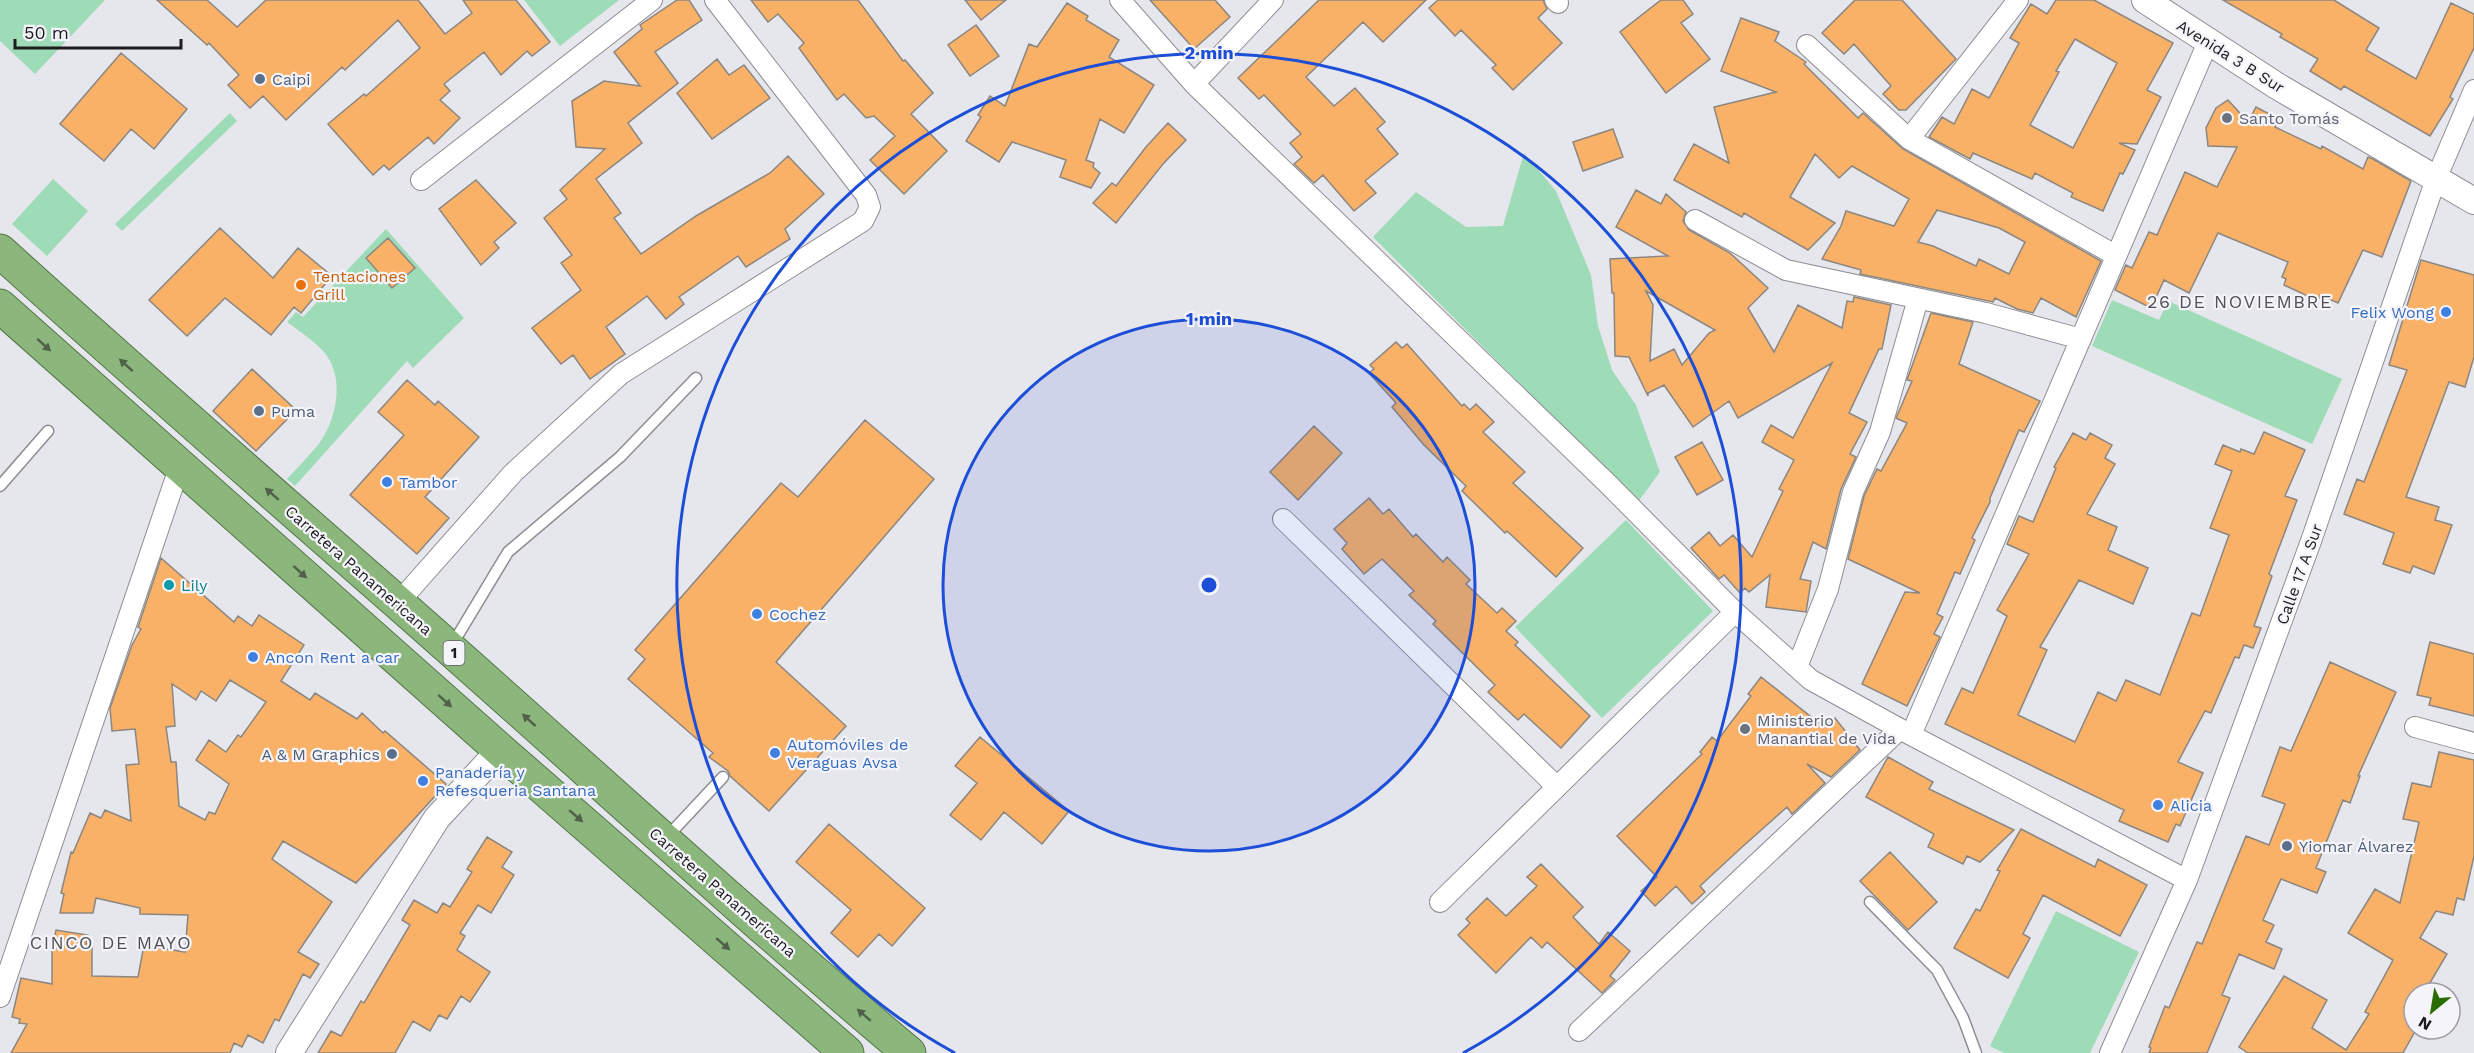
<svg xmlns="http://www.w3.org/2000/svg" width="2474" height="1053" font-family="'Work Sans',sans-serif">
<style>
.green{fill:#9edcb8}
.building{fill:#f8b166;stroke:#8b8681;stroke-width:1.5;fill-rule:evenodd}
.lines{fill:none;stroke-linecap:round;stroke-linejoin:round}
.service-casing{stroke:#8d8d92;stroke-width:13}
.minor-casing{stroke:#8d8d92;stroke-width:22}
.tertiary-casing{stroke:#8d8d92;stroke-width:28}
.trunk-casing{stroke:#527546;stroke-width:35}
.service{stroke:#fff;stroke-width:10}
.minor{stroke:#fff;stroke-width:20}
.tertiary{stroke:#fff;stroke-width:26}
.trunk{stroke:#8cb77c;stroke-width:33}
.oneway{fill:#4f6249}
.ring{fill:none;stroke:#1d4ed8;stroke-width:3}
.service-dot{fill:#5c6f8a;stroke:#f4f4fa;stroke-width:2}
.worship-dot{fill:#6b7280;stroke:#f4f4fa;stroke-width:2}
.food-dot{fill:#e8710a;stroke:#f4f4fa;stroke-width:2}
.shop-dot{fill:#3f7fe0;stroke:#f4f4fa;stroke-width:2}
.culture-dot{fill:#0f9aa8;stroke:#f4f4fa;stroke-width:2}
.labels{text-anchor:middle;stroke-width:4.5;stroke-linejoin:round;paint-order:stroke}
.shield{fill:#f4f4fa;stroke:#5e5e61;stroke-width:1.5}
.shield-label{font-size:15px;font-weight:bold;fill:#1d1d1f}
.street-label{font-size:16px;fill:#1d1d1f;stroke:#f4f4fa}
.service-label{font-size:16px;fill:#4e5e75;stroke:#f4f4fa;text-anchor:start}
.worship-label{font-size:16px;fill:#5b616d;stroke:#f4f4fa;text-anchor:start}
.food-label{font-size:16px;fill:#c56008;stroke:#f4f4fa;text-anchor:start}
.shop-label{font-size:16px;fill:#366cbe;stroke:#f4f4fa;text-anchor:start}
.culture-label{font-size:16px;fill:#0d838f;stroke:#f4f4fa;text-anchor:start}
.neighbourhood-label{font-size:18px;letter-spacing:1.5px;fill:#515156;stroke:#f4f4fa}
.centre{fill:#1d4ed8;stroke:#f4f4fa;stroke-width:3}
.ring-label{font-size:18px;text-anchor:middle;font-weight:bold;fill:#1d4ed8;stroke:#f4f4fa;stroke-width:4.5;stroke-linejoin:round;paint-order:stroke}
</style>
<rect width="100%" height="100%" fill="#e6e6ed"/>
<path class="green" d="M0 0H105L35 74 0 41Z
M524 0H619L560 46Z
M230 113 237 121 122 231 115 224Z
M1524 153 1556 191 1591 275 1598 326 1612 370 1636 405 1660 472 1638 502 1373 237 1416 192 1466 227 1503 226Z
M53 179 88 211 47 256 12 224Z
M386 229 464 318 413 368 407 361 295 486 287 479C297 468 308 457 318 445 337 420 346 376 323 351 312 339 299 331 287 322L296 312 303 317Z
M2112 300 2159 320 2168 301 2342 379 2312 444 2092 346Z
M1626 520 1713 611 1602 718 1515 627Z
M2056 911 2139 952 2090 1053H2004L1990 1046Z"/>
<path class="building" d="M157 0H207L237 27 266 0H418L445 34 472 13 463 0H516L550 42 532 56 527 51 501 75 484 52 444 84 450 91 440 100 460 118 434 144 428 137 389 170 384 165 373 175 328 124 364 94 366 96 420 48 398 20 345 70 342 67 286 120 263 96 250 108 228 85 239 75 209 43 207 45Z
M677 0H689L702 20 655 52 678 83 628 123 642 143 596 179 621 213 614 218 641 254 696 216 770 173 788 156 824 194 785 229 790 239 746 267 738 256 679 297 684 304 666 319 647 296 606 327 625 354 590 379 573 355 561 364 532 328 581 290 561 263 572 255 544 218 567 199 560 190 605 149 576 147 572 101 604 81 640 86 614 52 642 29 640 25Z
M751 0H858L903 61 905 60 933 93 911 114 947 151 904 194 870 160 895 136 874 116 866 118 844 94 837 100 799 48 804 43 778 14 768 22Z
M965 0H1006L981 20Z
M1150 0H1215L1230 17 1194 49Z
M1319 0H1426L1383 42 1363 22 1306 77 1334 106 1355 88 1385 122 1377 129 1398 154 1365 181 1376 193 1354 211 1323 175 1314 183 1294 164 1302 157 1290 143 1301 134 1264 95 1259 99 1238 78Z
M1438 0H1543L1547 9 1538 18 1562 43 1513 90 1492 68 1496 65 1461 30 1455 36 1429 8Z
M1661 0H1683L1693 14 1681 23 1710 59 1666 93 1620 32Z
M1855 0H1902L1956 59 1906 110H1899L1883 94 1891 86 1854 44 1844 54 1822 33Z
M2056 0H2094L2173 43 2147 90 2161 97 2137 144 2119 143 2135 150 2123 174 2120 173 2103 211 2071 197 2073 193 2035 173 2032 179 1973 153 1970 159 1929 137 1942 117 1954 124 1972 89 1989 98 2019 43 2010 38 2031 4 2047 14ZM2075 39 2117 63 2073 148 2030 125 2059 72 2056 71Z
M2223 0H2334L2379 28 2366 50 2416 79 2451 3 2474 14V48L2450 97 2453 99 2430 136 2344 86 2341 90 2310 71 2318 59 2280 37 2282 34Z
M1067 3 1088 16 1086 20 1119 40 1109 57 1154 85 1124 133 1100 119 1086 160 1094 163 1093 167 1100 173 1091 188 1060 177 1066 160 1012 142 999 162 966 141 981 117 978 115 990 96 1005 106 1029 44 1037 47Z
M1741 18 1779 32 1775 41 1806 62 1804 64 1858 118 1863 113 1903 149 2101 261 2076 317 2041 298 2033 313 2017 309 1995 298 1993 302 1860 274 1861 270 1822 259 1841 226 1846 211 1894 226 1909 199 1852 166 1839 178 1815 154 1790 197 1835 223 1808 250 1744 213 1742 217 1674 180 1694 144 1729 163 1714 107 1776 92 1721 71ZM1937 210 1999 228 2025 242 2009 274 1979 259 1976 266 1933 246 1918 242Z
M976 25 999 56 970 76 948 45Z
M121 53 187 109 154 149 131 129 104 161 60 124Z
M717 59 729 75 744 65 770 98 712 139 677 93Z
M2228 100 2248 122 2256 107 2279 119 2275 127 2321 149 2322 146 2363 169 2368 157 2373 159 2411 181 2382 257 2363 250 2338 303 2320 295 2318 301 2284 285 2286 279 2282 277 2288 262 2218 233 2189 293 2164 280 2151 308 2115 290 2126 265 2132 268 2149 232 2157 235 2185 172 2217 187 2237 147 2208 146 2206 128 2216 108Z
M1168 123 1186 140 1163 164 1116 223 1093 203 1112 183 1116 186 1146 147Z
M1613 129 1623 157 1583 171 1573 142Z
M476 180 516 223 494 242 499 248 481 265 439 209Z
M1636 190 1661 204 1666 194 1686 212 1683 221 1689 230 1730 253 1768 288 1748 308 1774 352 1798 305 1842 328 1847 301 1853 302 1854 297 1891 305 1882 349H1879L1849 413 1867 422 1850 454 1856 457 1841 489 1826 549 1813 542 1800 579 1811 581 1806 612 1766 607 1770 575 1749 592 1745 588 1740 593 1724 575 1719 579 1691 548 1709 532 1720 546 1733 535 1752 557 1783 491 1779 489 1794 460 1762 442 1771 425 1793 438 1832 363 1738 418 1729 401 1693 427 1664 385 1648 393V396L1629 357 1615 356 1614 293H1612L1610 259 1668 256 1616 227ZM1646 291 1715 330 1709 333 1682 365 1674 349 1650 361 1653 305Z
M220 228 273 278 298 248 332 276 301 313 294 307 271 335 225 298 187 336 149 300Z
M388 238 415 268 392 288 366 258Z
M2421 260 2474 275V357L2465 387 2449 382 2406 497 2439 507 2435 520 2452 525 2434 574 2413 566 2410 573 2383 564 2394 533 2344 514 2357 479 2364 482 2407 370 2389 365Z
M1931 313 1973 322 1959 364 2040 401 2024 432 2019 430 1990 498V502L1972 538 1975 540 1960 574 1955 572 1937 614 1943 617 1934 634 1940 637 1907 706 1862 684 1905 592 1920 593 1848 559 1864 496 1877 469 1881 471 1907 423 1896 418 1912 381 1907 380Z
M1396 342 1402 348 1407 344 1462 406 1464 404 1470 410 1476 404 1494 422 1483 432 1525 472 1513 483 1583 548 1556 577 1507 531 1505 533 1462 491 1466 486 1424 445 1392 407 1396 403 1369 373 1374 369 1370 365Z
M252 369 296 410 256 451 213 411Z
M407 380 435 405 438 401 479 437 425 497 449 518 417 554 350 495 404 435 378 412Z
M865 420 934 479 776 662 846 726 769 811 730 776 728 771 709 757 713 753 628 679 645 659 635 650 781 483 798 497Z
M1314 426 1342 453 1298 500 1270 472Z
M2264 432 2305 450 2285 496 2297 500 2269 574 2272 576 2254 626 2261 628 2253 648 2244 645 2239 658 2235 657 2211 713 2205 711 2178 762 2203 773 2180 826 2176 824 2168 842 2119 821 2124 810 1945 724 1962 688 1973 693 2007 616 1997 610 2029 554 2007 544 2019 516 2033 522 2056 468 2054 467 2073 433 2086 440 2090 433 2112 445 2105 458 2115 464 2087 514 2117 527 2108 550 2148 568 2133 604 2079 580 2040 647 2047 650 2018 715 2075 742 2098 692 2116 701 2126 680 2160 695 2192 613 2200 616 2229 535 2210 528 2232 471 2215 464 2223 445 2240 452 2241 449 2254 454Z
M1702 442 1723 480 1697 495 1675 457Z
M1369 498 1383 514 1389 509 1413 537 1416 534 1443 562 1447 557 1470 580 1466 584 1497 613 1502 608 1516 621 1506 631 1518 642 1515 645 1590 716 1561 748 1524 714 1518 720 1488 692 1495 685 1433 624 1436 621 1409 595 1414 591 1382 559 1364 574 1342 549 1347 543 1334 529Z
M161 558 234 622 238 616 252 626 259 615 304 645 281 681 310 700 315 693 357 719 362 713 383 733 385 731 446 784 356 883 283 841 272 859 332 902 298 952 319 964 310 978 303 974 279 1021 275 1019 263 1043 248 1035 242 1047 234 1043 230 1053H11L27 1024 19 1023 20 1019 12 1017 21 978 52 984V950L56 930 88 935 86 944 92 945V976L138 977 144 945 185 952 188 915 140 914V908L96 898 93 913H60L64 894 61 893 71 852 73 853 90 813 101 818 105 810 131 821 126 765 139 764 135 729 112 731 110 708 132 645 141 629 138 627ZM230 680 266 702 241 737 238 735 226 752 209 740 196 760 229 784 215 814 209 812 205 820 179 806 176 762H171L166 727 175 726 172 684 196 700 201 691 216 701Z
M2430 642 2474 654V716L2429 705 2431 698 2417 695Z
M2330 662 2396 692 2358 776H2360L2350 803 2343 800 2316 868 2326 872 2317 893 2281 879 2263 920 2274 925 2266 942 2282 949 2274 969 2239 954 2222 995 2230 998 2207 1053H2149L2151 1048 2149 1047 2165 1006 2169 1008 2197 942 2202 944 2246 836 2269 845 2285 804 2262 796 2280 747 2291 751Z
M1761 677 1824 727 1835 718 1860 750 1831 777 1807 764 1825 783 1792 814 1787 807 1741 848 1700 886 1705 892 1692 904 1676 886 1655 906 1641 891 1657 877 1617 836 1702 754 1700 752 1712 737 1717 741 1751 696 1748 694Z
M980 737 1069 811 1042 844 1004 812 981 840 950 815 977 783 955 766Z
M2439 752 2474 760V856L2464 900 2457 898 2453 915 2436 911 2420 938 2447 954 2424 993H2414V1033L2403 1053H2248L2239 1047 2284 976 2327 1000 2312 1028 2346 1050 2369 1014 2365 1012 2393 960 2348 933 2375 889 2400 903 2419 822 2403 819 2412 783 2431 787Z
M1888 757 1933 782 1929 789 2014 830 1980 862 1967 856 1963 864 1928 847 1934 834 1866 797Z
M829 824 925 908 892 946 879 934 858 957 831 933 851 910 796 862Z
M2021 829 2095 867 2098 859 2147 885 2120 936 2043 895 2023 934 2030 938 2008 978 1954 948 1976 909 1980 911 2000 871 1997 870Z
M487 837 512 852 502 867 514 875 491 913 478 905 460 933 465 936 457 950 490 972 470 1002 461 996 447 1019 439 1015 430 1031 413 1021 395 1053H318L331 1031 341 1036 361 1001 364 1003 410 925 402 920 414 900 437 913 443 903 450 907 472 872 467 869Z
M1890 852 1937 902 1908 930 1860 881Z
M1541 864 1583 907 1573 917 1599 944 1608 932 1630 951 1610 976 1615 980 1602 993 1547 942 1542 948 1531 937 1496 973 1458 935 1470 923 1466 919 1487 898 1506 916 1537 886 1527 877Z"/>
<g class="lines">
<defs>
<path id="service" d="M0 486 48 431
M452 645 508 552 620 457 696 378
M666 838 723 777
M1870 902 1937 970 1963 1018 1976 1053"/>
<path id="minor" d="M1120 0 1194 84 1607 483 1735 612 1811 680 1911 735
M1555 0 1558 3
M1807 45 1909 139 2115 255
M1194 84 1273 0
M1909 139 2018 0
M421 180 652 0
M1695 220 1786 270 1986 313 2081 339
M1283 519 1557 787
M398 603 513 473 621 374 863 221 870 207 866 195 715 0
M1797 667 1828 589 1853 492 1880 432 1918 299
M2415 727 2474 743
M2187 880 1911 735 2208 42
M1440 902 1735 612
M0 997 175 480 183 468
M1579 1031 1900 729
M2110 1053 2187 880 2311 541 2436 179 2474 90"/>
<path id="tertiary" d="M2145 0 2277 86 2474 201
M289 1053 437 818 500 750"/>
<path id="trunk" d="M0 251C131 370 264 486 397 602 568 752 735 907 909 1053
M0 306 500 750 847 1053"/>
</defs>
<use href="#service" class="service-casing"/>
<use href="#minor" class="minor-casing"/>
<use href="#tertiary" class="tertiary-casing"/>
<use href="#trunk" class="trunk-casing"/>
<use href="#service" class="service"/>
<use href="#minor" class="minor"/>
<use href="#tertiary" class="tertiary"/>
<use href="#trunk" class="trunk"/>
</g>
<defs><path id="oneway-solid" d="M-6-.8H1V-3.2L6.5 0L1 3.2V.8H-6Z" transform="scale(1.5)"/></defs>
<g class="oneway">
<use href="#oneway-solid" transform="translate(44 345) rotate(42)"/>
<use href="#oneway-solid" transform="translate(126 365) rotate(-138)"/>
<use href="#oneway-solid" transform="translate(272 494) rotate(-139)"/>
<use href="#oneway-solid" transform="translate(300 572) rotate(42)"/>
<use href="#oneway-solid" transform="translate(445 701) rotate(42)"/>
<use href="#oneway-solid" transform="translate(529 720) rotate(-138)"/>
<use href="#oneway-solid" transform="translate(576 816) rotate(41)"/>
<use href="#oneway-solid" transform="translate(723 944) rotate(41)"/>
<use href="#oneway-solid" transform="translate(864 1015) rotate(-139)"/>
</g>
<circle cx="1209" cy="585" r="266" fill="#1d4ed8" fill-opacity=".12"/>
<g class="ring">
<circle cx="1209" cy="585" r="266"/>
<path d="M955 1053A532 532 0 1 1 1463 1053"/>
</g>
<g class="service-dot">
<circle cx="260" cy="79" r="6"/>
<circle cx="259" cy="411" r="6"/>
<circle cx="392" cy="754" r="6"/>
<circle cx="2287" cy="846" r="6"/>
</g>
<g class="worship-dot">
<circle cx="2227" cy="118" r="6"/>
<circle cx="1745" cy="729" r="6"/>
</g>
<circle class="food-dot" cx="301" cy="285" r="6"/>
<g class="shop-dot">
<circle cx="2446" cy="312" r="6"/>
<circle cx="387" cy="482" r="6"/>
<circle cx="757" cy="614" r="6"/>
<circle cx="253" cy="657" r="6"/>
<circle cx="775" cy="753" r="6"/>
<circle cx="423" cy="781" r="6"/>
<circle cx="2158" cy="805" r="6"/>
</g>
<circle class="culture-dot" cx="169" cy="585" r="6"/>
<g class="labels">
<rect class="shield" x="443.5" y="641" width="21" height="24" rx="4.5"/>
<g class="shield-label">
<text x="454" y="658">1</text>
</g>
<g class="street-label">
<text transform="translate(2231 56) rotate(32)" y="6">Avenida 3 B Sur</text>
<text transform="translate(359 570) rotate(41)" y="6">Carretera Panamericana</text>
<text transform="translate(2299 574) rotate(-70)" y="6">Calle 17 A Sur</text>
<text transform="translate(723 892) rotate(41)" y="6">Carretera Panamericana</text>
</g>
<g class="service-label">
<text x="272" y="85">Caipi</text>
<text x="271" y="417">Puma</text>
<text x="380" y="760" text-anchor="end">A &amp; M Graphics</text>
<text x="2299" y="852">Yiomar Álvarez</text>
</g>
<g class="worship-label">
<text x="2239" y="124">Santo Tomás</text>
<text x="1757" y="726">Ministerio<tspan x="1757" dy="18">Manantial de Vida</tspan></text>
</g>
<g class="food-label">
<text x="313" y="282">Tentaciones<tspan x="313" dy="18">Grill</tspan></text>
</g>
<g class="shop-label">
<text x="2434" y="318" text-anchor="end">Felix Wong</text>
<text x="399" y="488">Tambor</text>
<text x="769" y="620">Cochez</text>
<text x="265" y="663">Ancon Rent a car</text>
<text x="787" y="750">Automóviles de<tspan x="787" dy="18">Veraguas Avsa</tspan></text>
<text x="435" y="778">Panadería y<tspan x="435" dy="18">Refesqueria Santana</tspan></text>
<text x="2170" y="811">Alicia</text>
</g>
<g class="culture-label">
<text x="181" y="591">Lily</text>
</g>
<g class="neighbourhood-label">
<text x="2240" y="308">26 DE NOVIEMBRE</text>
<text x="111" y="949">CINCO DE MAYO</text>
</g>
</g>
<circle cx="1209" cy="585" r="9" class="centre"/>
<g class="ring-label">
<text x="1209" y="59">2 min</text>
<text x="1209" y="325">1 min</text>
</g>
<g transform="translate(2432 1011) rotate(210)"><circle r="28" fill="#f4f4fa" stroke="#9e9ea2" stroke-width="1.5"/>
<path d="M0-4.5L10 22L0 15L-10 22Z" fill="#2b6c01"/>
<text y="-9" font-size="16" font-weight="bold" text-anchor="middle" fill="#1d1d1f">N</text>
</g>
<path d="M15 39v9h166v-9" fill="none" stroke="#1d1d1f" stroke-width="3"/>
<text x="24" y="39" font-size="18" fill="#1d1d1f" stroke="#f4f4fa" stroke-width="4.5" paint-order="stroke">50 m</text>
</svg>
